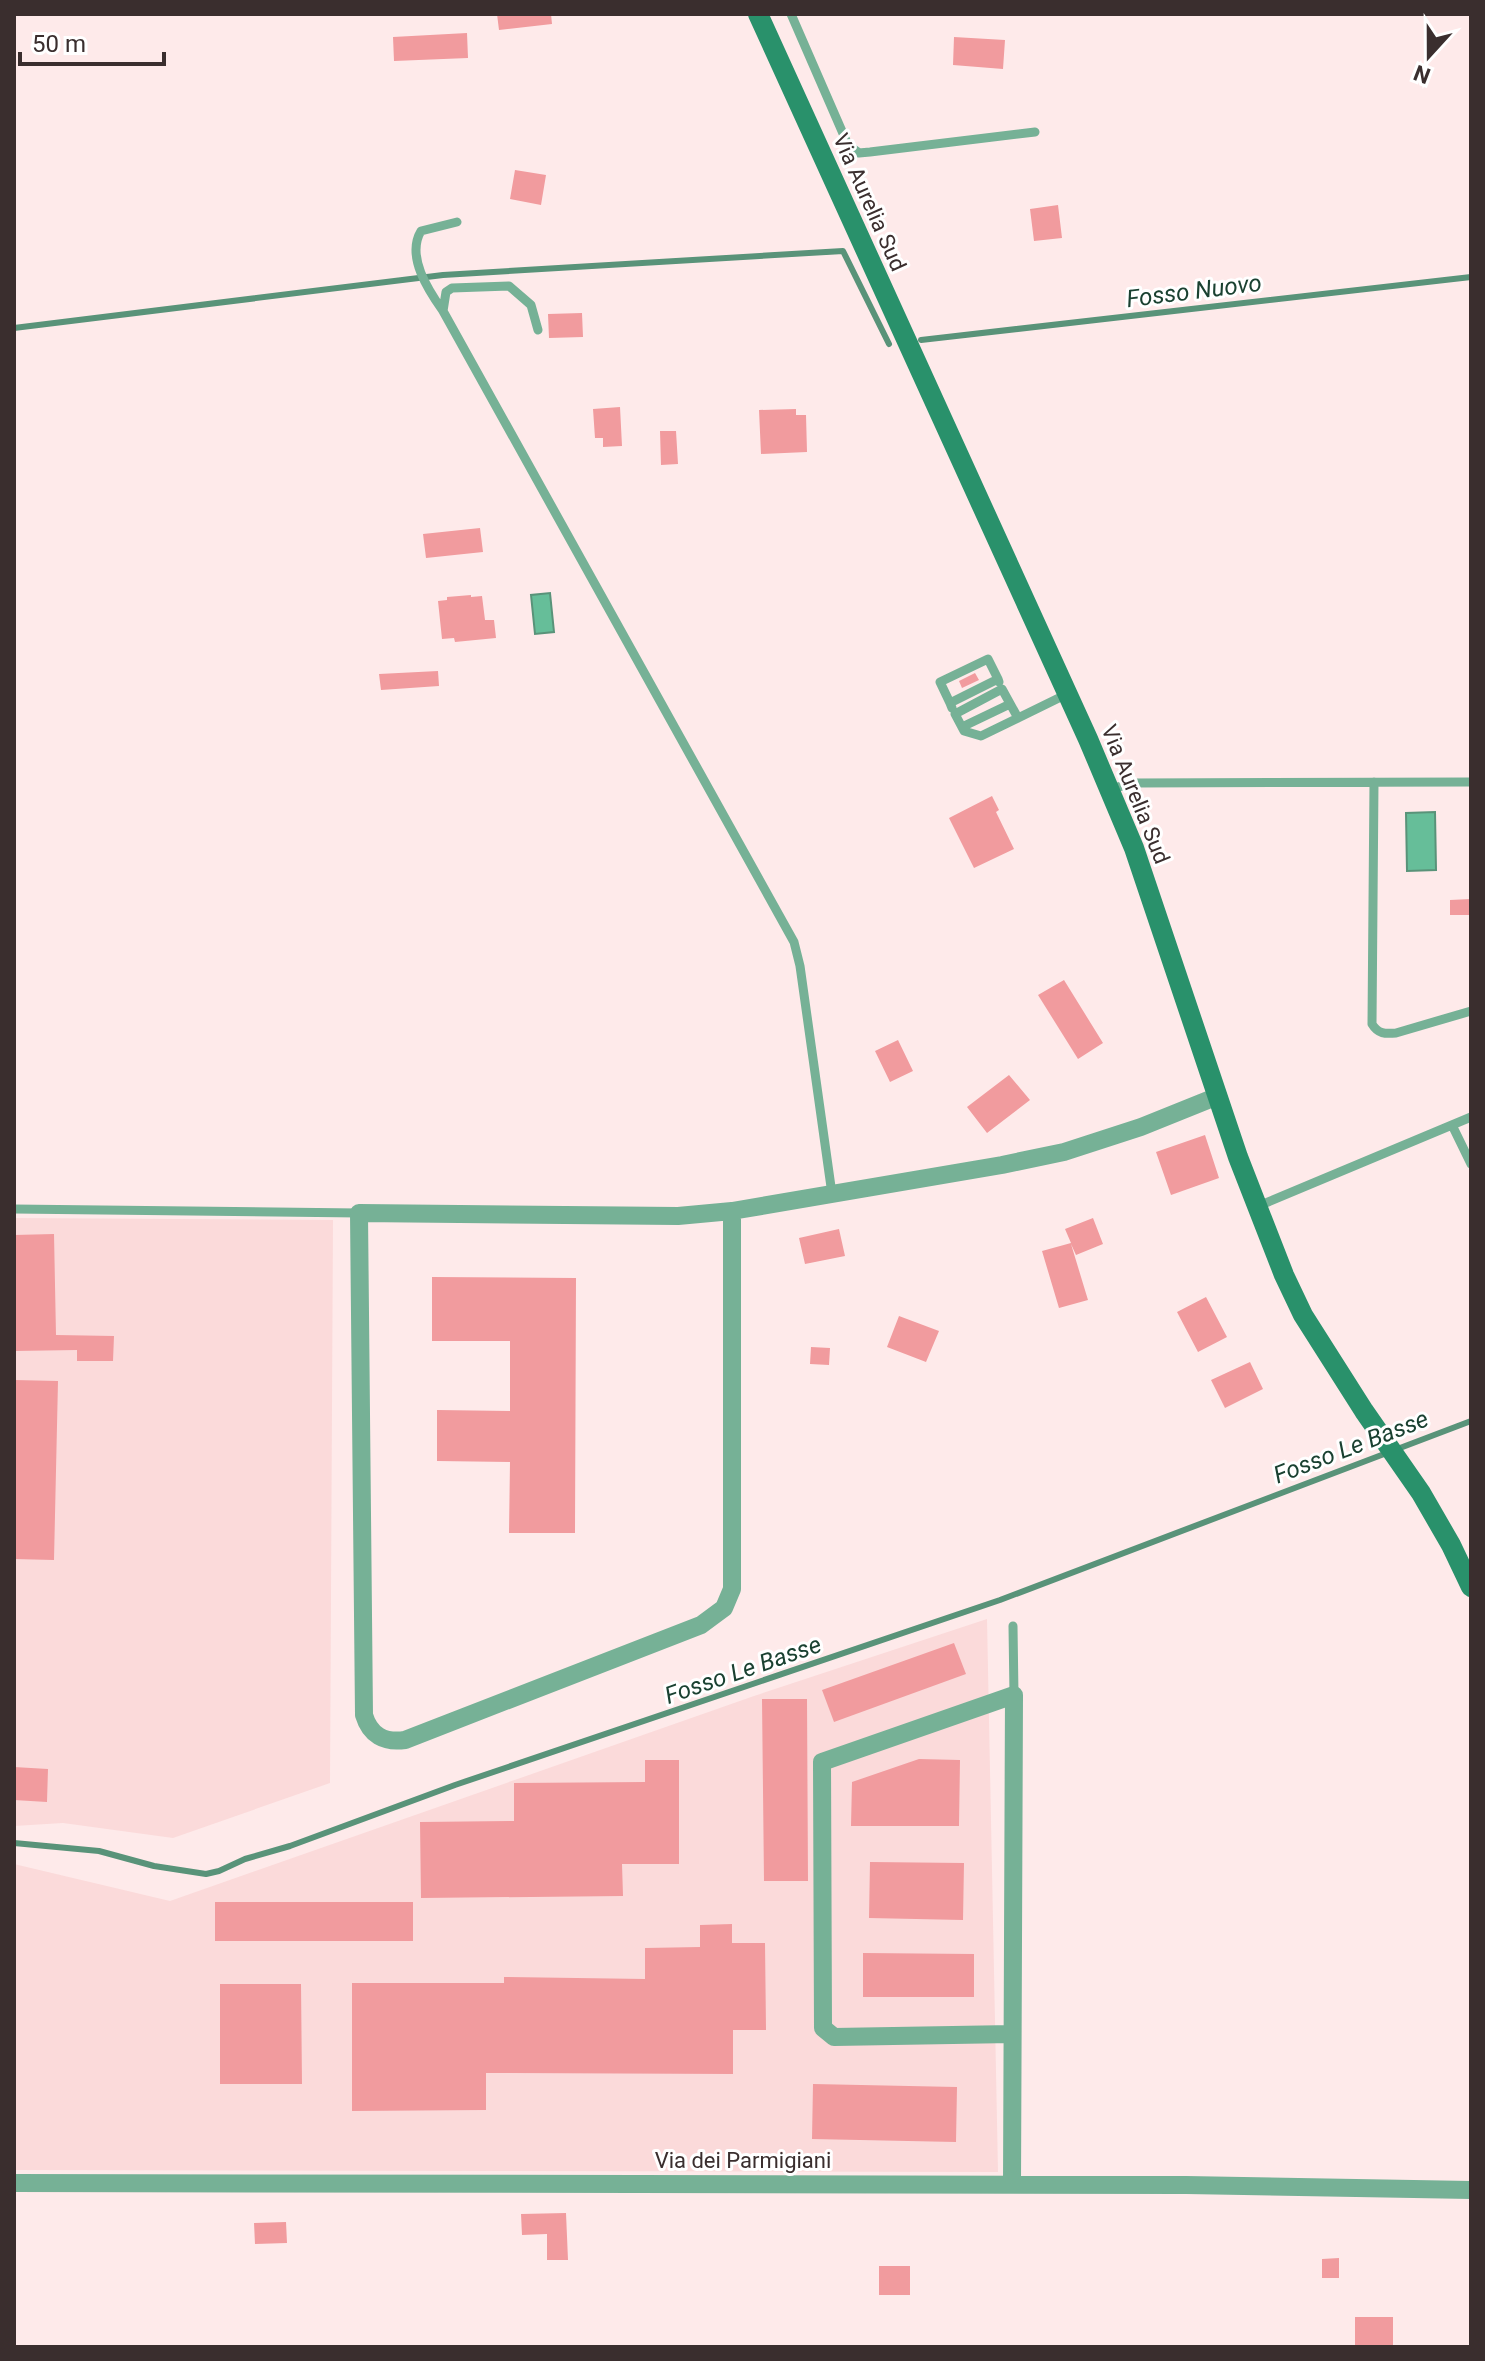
<svg xmlns="http://www.w3.org/2000/svg" width="1485" height="2361" font-family="Roboto,sans-serif">
<style>
.built{fill:#fbdada}
.water{fill:#66be99;stroke:#599379;stroke-width:2}
.lines{fill:none;stroke-linecap:round;stroke-linejoin:round}
.stream{stroke:#599379;stroke-width:6}
.building{fill:#f19b9e}
.service{stroke:#76b196;stroke-width:9}
.minor{stroke:#76b196;stroke-width:18}
.secondary{stroke:#29916b;stroke-width:20}
.labels{text-anchor:middle;stroke-width:6;stroke-linejoin:round;paint-order:stroke}
.street-label{font-size:22px;fill:#3a2e2e;stroke:#fff}
.water-label{font-size:24px;font-style:italic;fill:#1a4131;stroke:#fff}
</style>
<rect width="100%" height="100%" fill="#feeaea"/>
<path class="built" d="M14 1218 333 1220 330 1783 173 1838 63 1823 14 1826Z
M987 1619 998 2172 14 2170V1864L170 1901 754 1696Z"/>
<path class="water" d="M550 593 554 632 535 634 531 595Z
M1435 812 1436 870 1407 871 1406 813Z"/>
<g class="lines">
<path class="stream" d="M14 328 443 275 843 251 889 344
M921 340 1471 277
M14 1843 99 1851 154 1866 206 1874 219 1871 245 1859 290 1846 455 1785 1000 1600 1471 1421"/>
</g>
<path class="building" d="M497 14H551L552 24 499 30Z
M467 33 468 58 394 61 393 37Z
M954 37 1005 40 1003 69 953 65Z
M515 170 546 175 541 205 510 199Z
M1058 205 1062 238 1034 241 1030 209Z
M582 313 583 337 549 338 548 314Z
M620 407 622 446 603 447V438H595L593 409Z
M796 409V415H806L807 452 761 454 759 410Z
M660 431H676L678 464 661 465Z
M480 528 483 552 426 558 423 534Z
M471 595V597L482 596 485 620H494L496 638 455 642 454 638 442 639 438 601 447 600V597Z
M438 671 439 686 381 690 379 674Z
M975 673 979 680 962 688 959 681Z
M992 796 999 810 996 812 1014 849 974 868 949 818Z
M1471 899V915H1450V900Z
M1064 980 1103 1043 1078 1059 1038 995Z
M898 1040 913 1071 890 1082 875 1051Z
M1009 1075 1030 1100 987 1133 967 1107Z
M1205 1135 1219 1178 1171 1195 1156 1152Z
M1093 1218 1103 1244 1076 1255 1071 1244 1088 1300 1059 1308 1042 1251 1071 1243 1065 1229Z
M839 1229 845 1256 805 1264 799 1238Z
M54 1234 56 1335 114 1336 113 1361H77V1350L14 1351V1235Z
M432 1277 576 1278 575 1533H509L510 1462 437 1461V1410L510 1411V1341H432Z
M1206 1297 1227 1337 1198 1352 1177 1312Z
M899 1316 939 1331 926 1362 887 1347Z
M811 1347 830 1348 829 1365 810 1364Z
M1250 1362 1263 1389 1225 1408 1211 1380Z
M14 1380 58 1381 54 1560 14 1559Z
M954 1643 966 1674 834 1722 822 1690Z
M762 1699H807L808 1881H764Z
M919 1759 960 1760 959 1826H851L852 1782Z
M645 1760H679V1864H622L623 1896 421 1898 420 1822 514 1821V1783L645 1782Z
M14 1767 48 1769 47 1802 14 1800Z
M870 1862 964 1863 963 1920 869 1918Z
M215 1902H413V1941H215Z
M732 1924V1943H765L766 2030H733V2074L486 2073V2110L352 2111V1983H504V1977L645 1979V1948L700 1947V1925Z
M863 1953 974 1954V1997H863Z
M220 1984H301L302 2084H220Z
M813 2084 957 2087 956 2142 812 2139Z
M566 2213 568 2260H547V2234L522 2235 521 2214Z
M286 2222 287 2243 255 2244 254 2223Z
M1339 2258V2278H1322V2259Z
M879 2266H910V2295H879Z
M1355 2317H1393V2345L1355 2346Z"/>
<g class="lines">
<path class="service" d="M791 14 848 145 859 153 870 152 1035 132
M457 222 421 231C406 256 428 290 443 311L794 942 800 966 832 1194
M443 311 446 292 452 288 509 286 531 305 538 330
M950 703 940 682 988 659 998 679
M952 708 950 703 998 679 999 682
M1018 718 1002 689 955 714 964 731 981 736 1067 694
M962 727 1010 704
M1374 782 1372 1024C1378 1034 1385 1034 1396 1033L1471 1011
M1109 789 1136 783 1471 782
M1452 1125 1471 1164
M1256 1207 1471 1117
M14 1209 359 1213
M1013 1626 1014 1695"/>
<path class="minor" d="M732 1211V1589L724 1608 701 1625 405 1740C384 1743 370 1735 364 1715L359 1213 678 1216 732 1211 1002 1165 1064 1152 1141 1127 1218 1096
M14 2183 1186 2185 1471 2190
M1012 2184 1014 1695 822 1762 823 2028 834 2037 1012 2034"/>
<path class="secondary" d="M758 14 1088 739 1134 848 1238 1157 1284 1275 1303 1315 1364 1411 1421 1493 1451 1545 1471 1587"/>
</g>
<g class="labels">
<g class="street-label">
<text transform="translate(870 202) rotate(66)" y="8">Via Aurelia Sud</text>
<text transform="translate(1136 794) rotate(68)" y="8">Via Aurelia Sud</text>
<text x="743" y="2168">Via dei Parmigiani</text>
</g>
<g class="water-label">
<text transform="translate(1194 291) rotate(-7)" y="8">Fosso Nuovo</text>
<text transform="translate(1351 1447) rotate(-21)" y="8">Fosso Le Basse</text>
<text transform="translate(743 1670) rotate(-19)" y="8">Fosso Le Basse</text>
</g>
</g>
<rect width="1485" height="2361" fill="none" stroke="#3a2e2e" stroke-width="32"/>
<g transform="translate(1429 56) rotate(201)" stroke="#ffffff" stroke-width="6" paint-order="stroke">
<path d="M0-6L14 30L0 20L-14 30Z" fill="#3a2e2e"/>
<text y="-12" font-size="22" font-weight="bold" text-anchor="middle" fill="#3a2e2e">N</text>
</g>
<path d="M20 52v12h144v-12" fill="none" stroke="#3a2e2e" stroke-width="4"/>
<text x="32" y="52" font-size="24" fill="#3a2e2e" stroke="#ffffff" stroke-width="6" paint-order="stroke">50 m</text>
</svg>
